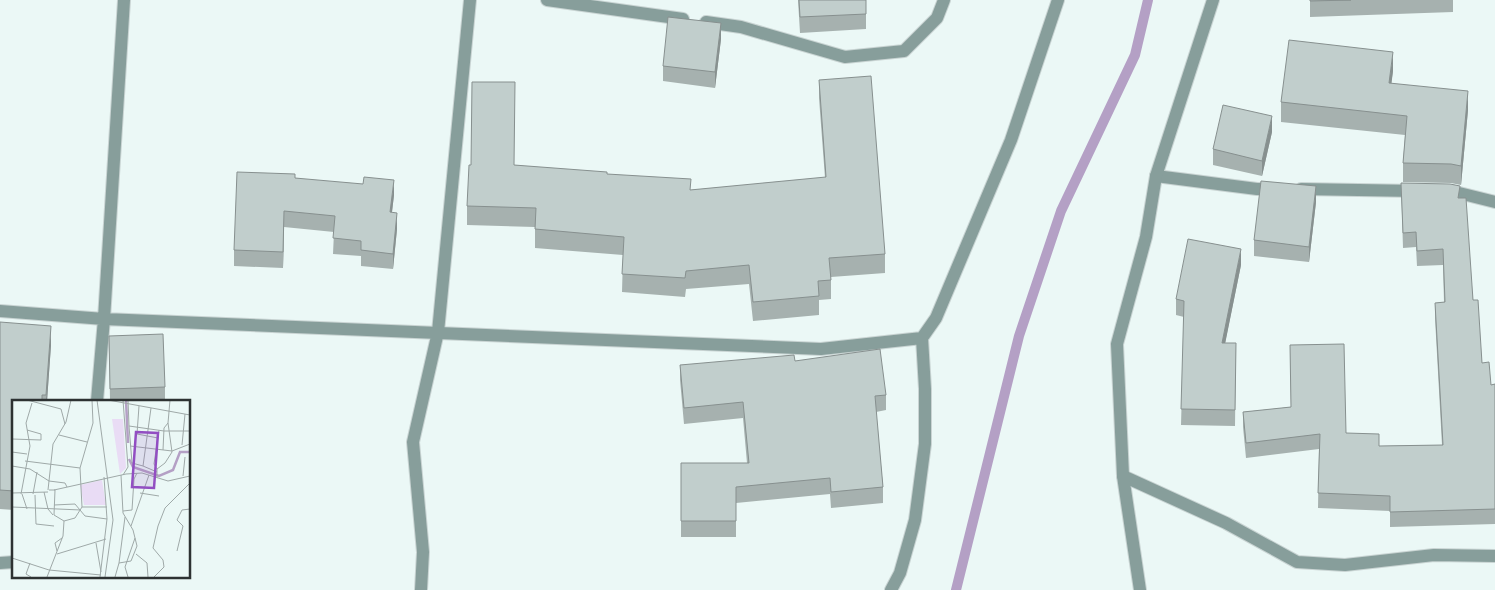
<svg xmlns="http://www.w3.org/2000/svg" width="1495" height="590" font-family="'Varela Round',sans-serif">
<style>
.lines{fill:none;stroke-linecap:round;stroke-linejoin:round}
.stream{stroke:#b4a0c5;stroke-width:10}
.minor-casing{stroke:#c9d4d3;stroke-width:14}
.tertiary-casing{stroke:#c9d4d3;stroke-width:14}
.minor{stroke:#879e9b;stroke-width:12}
.tertiary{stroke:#879e9b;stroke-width:12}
.wall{fill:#a6b1af}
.shaded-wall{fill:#87908f}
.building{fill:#c1cecc;stroke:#87908f}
.inset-river{fill:none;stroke:#b4a0c5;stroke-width:2.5}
.inset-road{fill:none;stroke:#9fa9a8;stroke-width:1}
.view{fill:#924ec2;fill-opacity:0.15;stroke:#924ec2;stroke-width:2.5}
.inset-edge{fill:none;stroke:#2d3232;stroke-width:2.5}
</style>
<rect width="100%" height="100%" fill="#ebf8f6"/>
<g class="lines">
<path class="stream" d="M956 590 1019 336 1061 211 1135 55 1148 0"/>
<defs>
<path id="minor" d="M547 0 683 19
M706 22 741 27 845 57 904 51 937 18 944 0
M1156 176 1257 189H1276
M1301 189 1416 191
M1444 191H1451L1495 202
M0 311 104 319 821 349 922 338 936 318 1011 140 1058 0
M97 401 104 319 124 0
M1123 476 1226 523 1297 562 1345 565 1434 555 1495 556
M0 563 14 562
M421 590 423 552 413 442 438 332 470 0
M891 590 900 573 915 520 925 444V389L922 338"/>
<path id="tertiary" d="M1140 590 1123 476 1117 344 1146 237 1156 176 1213 0"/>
</defs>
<use href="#minor" class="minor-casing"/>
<use href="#tertiary" class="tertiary-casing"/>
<use href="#minor" class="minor"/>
<use href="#tertiary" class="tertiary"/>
</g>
<path class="wall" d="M798 0H866V29L800 33Z
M1310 0H1453V12L1310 17Z
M721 39 715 88 663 81V66Z
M1393 71 1391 84 1468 110 1461 185 1451 183 1403 182V163L1405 135 1281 122V102Z
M819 80 885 254V273L831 277V299L819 300V315L753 321 749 284 686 289 685 297 622 292 623 255 535 248V227L467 225V206L514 165 607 174 691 190 825 178 819 98Z
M1272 132 1262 176 1213 165V149Z
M295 178 394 195 392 212 397 229 393 269 361 266V256L333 254 334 232 284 227 283 268 234 266V250Z
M1401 183 1460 198 1473 300 1482 363 1491 385 1495 384V524L1390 527V511L1318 508 1319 449 1246 458 1243 427V412L1291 407 1290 345 1346 433 1379 446 1442 445 1435 318V303L1444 302 1443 265 1417 266 1416 247 1403 248Z
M1316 202 1309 262 1254 256V240Z
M1241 265 1225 343H1236L1235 426 1181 425 1184 317 1176 315V299Z
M0 322 51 345 47 401H14V510L0 509Z
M109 336 165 387V401H110Z
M795 361 886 395V410L876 412 883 487V503L831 508 830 494 736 503V537H681V463H747L743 418 684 424 680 380V365Z"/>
<path class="shaded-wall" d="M721 23V39L715 88V72Z
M1393 52V71L1389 103V83Z
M1468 91V110L1461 185V166Z
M1272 116V132L1262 176V161Z
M394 180V195L390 228V212Z
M1316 186V202L1309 262V247Z
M284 211V227L283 268V252Z
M397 213V229L393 269V254Z
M1241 249V265L1222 359V343Z
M51 326V345L47 401H46Z"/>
<path class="building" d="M799 0H866V14L800 17Z
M1310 0H1351L1310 1Z
M668 17 721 23 715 72 663 66Z
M1289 40 1393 52 1389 83 1468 91 1461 166 1451 164 1403 163 1407 116 1281 102Z
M871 76 885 254 829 258 831 280 818 281 819 296 753 302 749 265 686 271 685 278 622 274 624 237 535 229 536 208 467 206 469 165H471L472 82H515L514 165 607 172V174L691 179 690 190 826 177 819 80Z
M1223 105 1272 116 1262 161 1213 149Z
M237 172 295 174V178L363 184 364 177 394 180 390 212 397 213 393 254 361 250V241L333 238 335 216 284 211 283 252 234 250Z
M1261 181 1316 186 1309 247 1254 240Z
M1401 183 1450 184 1460 186 1458 198H1466L1473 300H1478L1482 363 1489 362 1491 385 1495 384V509L1390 512V496L1318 493 1320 434 1246 443 1243 412 1291 407 1290 345 1344 344 1346 433 1379 434V446L1443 445 1435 303 1445 302 1443 249 1417 251 1416 232 1403 233Z
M1188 239 1241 249 1222 343H1236L1235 410 1181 409 1184 301 1176 299Z
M0 322 51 326 46 395H42V401H14V491L0 490Z
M163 334 165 387 110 389 109 336Z
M880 349 886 395 875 396 883 487 831 492 830 478 736 487V521H681V463H749L743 402 684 408 680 365 794 355 795 361Z"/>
<g transform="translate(12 400)">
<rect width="178" height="178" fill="#ebf8f6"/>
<path d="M90 80 94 105H72L68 85Z" fill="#e9dcf5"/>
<path d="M100 19H111L114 68 108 74Z" fill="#e9dcf5"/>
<path class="inset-river" d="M114 0 116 43M117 59 121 67 147 76 161 70 168 52H178"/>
<path class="inset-road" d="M15 0 49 9 53 24M85 0 101 120 93 177M96 0 178 15M116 0 117 26 152 31H178M127 6 125 34 146 38M139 8 131 66 145 72M117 26 120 63 131 66M47 35 75 42M0 39 29 40V34L15 30M170 45 173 14M118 46 160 51 178 44M151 50 152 28 156 23M0 52 15 54M13 61 68 68M0 66 18 69 37 81 53 83 55 87M145 69 142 64 147 30M111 75 116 67 111 0M171 76 173 57M145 78V69L153 63 160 52 156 23 158 0M36 90 41 44 54 22 59 0M37 90H43L42 115 52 121 63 118 70 107 68 68 81 23 80 0M42 90 114 74 130 73 156 81 178 76M32 92 36 109 41 115M0 93 36 92M128 93 147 96M9 94 18 46 14 23 20 3M10 94 15 109M21 94 25 72M23 95 24 124 42 126M42 105 63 104 73 116 95 119M0 107 69 110M70 107H95M111 111 120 110 122 79 125 73M119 126 137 75M84 143 89 172M45 151 43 143 50 138M165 151 171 126 165 120 170 110 178 109M45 154 94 139M124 154 135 163 136 177M0 158 37 170 89 175M18 163 14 174 19 177M107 163 113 117M35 177 51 136 52 121M88 177 95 119 92 77M103 177 107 163 119 161 125 146 121 130 111 113 109 75M116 177 113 167 123 138M142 177 152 167 151 160 141 148 146 126 153 108 178 83"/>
<path class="view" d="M124 32 146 33 142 88 120 87Z"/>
<rect width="178" height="178" class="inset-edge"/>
</g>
</svg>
